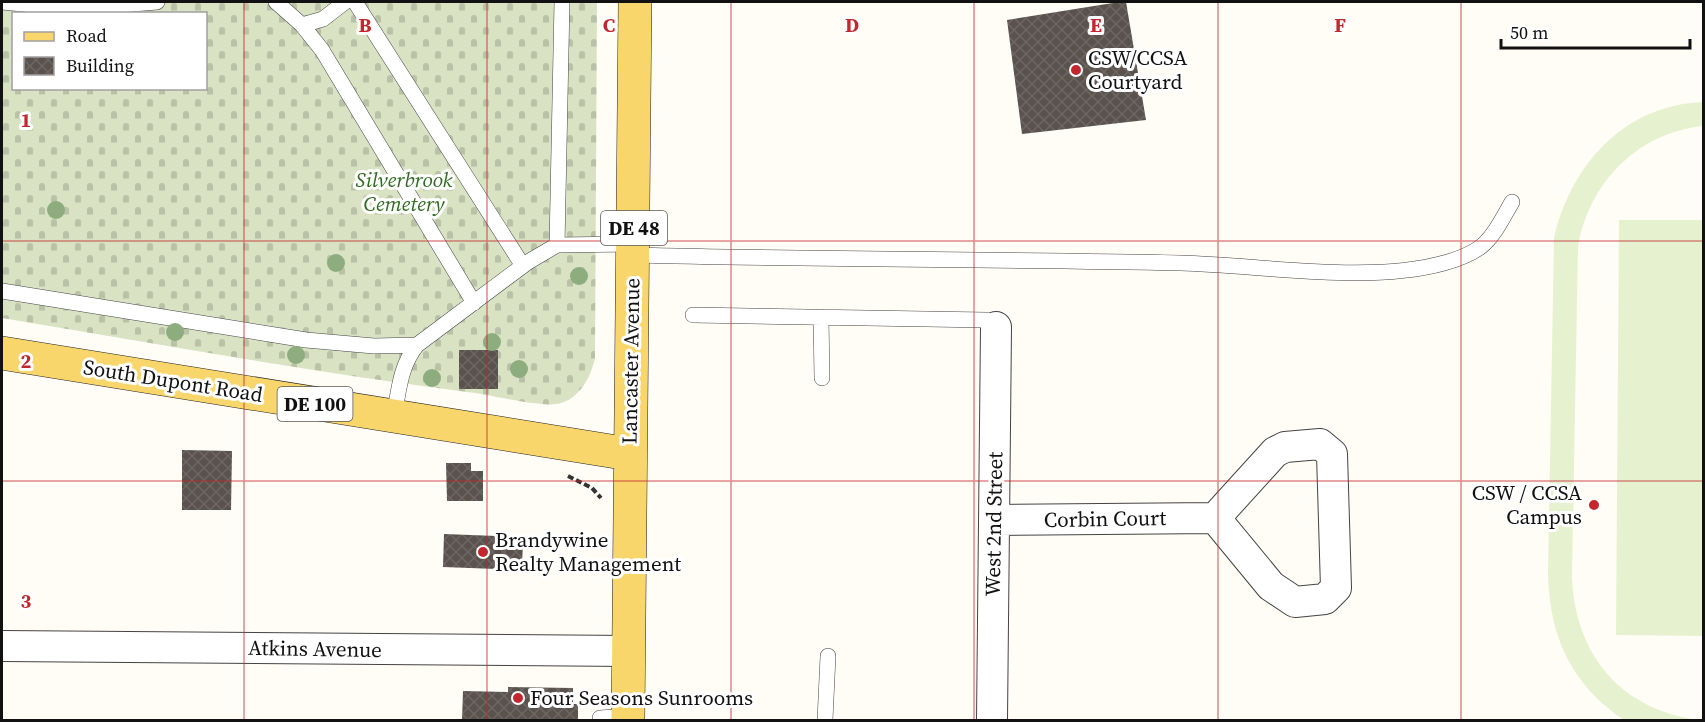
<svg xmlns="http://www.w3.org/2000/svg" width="1705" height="722" font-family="'Source Serif 4',serif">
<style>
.cemetery{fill:url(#cemetery-stones);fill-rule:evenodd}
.pitch{fill:#e6f2cf}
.building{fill:url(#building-cross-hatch)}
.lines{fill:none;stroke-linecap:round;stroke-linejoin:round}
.lane-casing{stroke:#444;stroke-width:16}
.street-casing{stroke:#444;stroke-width:32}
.primary-casing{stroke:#222;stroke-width:34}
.path{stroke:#333;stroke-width:4;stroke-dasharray:6 3;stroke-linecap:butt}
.lane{stroke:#fff;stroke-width:15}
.street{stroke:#fff;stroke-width:30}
.primary{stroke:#f9d66b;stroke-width:33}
.tree{fill:#8dad7f}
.grid{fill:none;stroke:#c4262e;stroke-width:1.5;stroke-opacity:0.55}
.poi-dot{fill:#c4262e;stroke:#fff;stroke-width:2}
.labels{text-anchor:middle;stroke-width:6;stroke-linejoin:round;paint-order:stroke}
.shield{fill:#fff;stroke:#585858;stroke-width:1.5}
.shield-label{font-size:20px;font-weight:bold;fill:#111}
.poi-label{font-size:21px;fill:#111;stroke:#fff;text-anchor:start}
.park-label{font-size:21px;font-style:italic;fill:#2f6b1f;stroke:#fff}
.street-label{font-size:21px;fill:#111;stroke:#fff}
.grid-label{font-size:20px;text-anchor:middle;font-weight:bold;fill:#c4262e;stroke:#fff;stroke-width:6;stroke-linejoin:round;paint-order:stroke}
</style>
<defs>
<pattern id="cemetery-stones" width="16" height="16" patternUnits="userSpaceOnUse" patternTransform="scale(1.5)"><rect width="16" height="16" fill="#d9e3c4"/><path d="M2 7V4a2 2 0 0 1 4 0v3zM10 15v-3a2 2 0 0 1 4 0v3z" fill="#b9c2a7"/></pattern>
<pattern id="building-cross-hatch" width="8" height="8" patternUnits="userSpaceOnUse" patternTransform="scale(1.5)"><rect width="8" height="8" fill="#5a524d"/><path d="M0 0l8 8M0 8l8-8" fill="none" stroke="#6d6662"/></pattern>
</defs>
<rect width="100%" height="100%" fill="#fffdf5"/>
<path class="cemetery" d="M2 2H597L595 358C591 376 581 397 561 403 542 409 490 394 467 392 311 372 157 344 2 318ZM14 14H206V88H14Z"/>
<path class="pitch" d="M1703 102V126C1638 133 1590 181 1578 246L1572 577C1575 655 1621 710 1699 720 1682 721 1640 722 1626 720 1618 718 1610 709 1603 704 1564 669 1549 625 1548 573L1554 238C1571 165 1624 105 1703 102Z
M1619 220H1703V636L1616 635Z"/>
<path class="building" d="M1119 2H1126L1146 120 1022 134 1007 20Z
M459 350H498V389H459Z
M182 450 232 451 231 510H182Z
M446 463H471V471H483V501H447Z
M444 534 523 537 522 570 443 567Z
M508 687 573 688V704H578V720H462L463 691 508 692Z"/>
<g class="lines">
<defs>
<path id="lane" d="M3 2 72 9 157 2
M276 2 302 25 322 50 474 303
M355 2 523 266
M302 25 323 19 345 2
M557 245 562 2
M634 255C816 260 999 259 1181 263 1261 265 1368 284 1444 263 1487 251 1491 239 1512 202
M2 291 306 340 374 346 417 345
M693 315 986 320 996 327
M821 317 822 378
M394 416C399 390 400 366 417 345L528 262 557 245 634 244
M600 718 628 716
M825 720 828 656"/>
<path id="street" d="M995 520 1215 518 1275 452 1285 447 1320 444 1332 454 1336 588 1325 599 1295 602 1271 586 1215 518
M2 646 629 651
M992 720 996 327"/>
<path id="primary" d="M2 353 629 454
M628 720 635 2"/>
</defs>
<use href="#lane" class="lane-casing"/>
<use href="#street" class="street-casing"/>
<use href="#primary" class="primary-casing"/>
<path class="path" d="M568 476 592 488 601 498"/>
<use href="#lane" class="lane"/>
<use href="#street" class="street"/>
<use href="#primary" class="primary"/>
</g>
<g class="tree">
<circle cx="56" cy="210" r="9"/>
<circle cx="336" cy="263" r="9"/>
<circle cx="579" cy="276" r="9"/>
<circle cx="175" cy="332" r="9"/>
<circle cx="492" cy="342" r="9"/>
<circle cx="296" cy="355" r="9"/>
<circle cx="519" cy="369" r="9"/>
<circle cx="432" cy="378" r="9"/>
</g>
<path class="grid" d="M244 2V720M487 2V720M731 2V720M974 2V720M1218 2V720M1461 2V720M2 241H1704M2 481H1704"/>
<g class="poi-dot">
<circle cx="1076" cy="70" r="6"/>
<circle cx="1594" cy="505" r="6"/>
<circle cx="483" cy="552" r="6"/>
<circle cx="518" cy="698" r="6"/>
</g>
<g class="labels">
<g class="shield">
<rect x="601" y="211" width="66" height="34" rx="4.5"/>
<rect x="277.5" y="387" width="75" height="34" rx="4.5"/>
</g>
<g class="shield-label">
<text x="634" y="235">DE 48</text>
<text x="315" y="411">DE 100</text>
</g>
<g class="poi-label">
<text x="1088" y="65">CSW/CCSA<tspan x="1088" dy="24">Courtyard</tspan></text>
<text x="1582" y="500" text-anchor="end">CSW / CCSA<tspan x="1582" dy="24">Campus</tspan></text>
<text x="495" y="547">Brandywine<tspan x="495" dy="24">Realty Management</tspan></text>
<text x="530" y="705">Four Seasons Sunrooms</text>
</g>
<g class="park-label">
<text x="404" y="187">Silverbrook<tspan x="404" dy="24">Cemetery</tspan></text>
</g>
<g class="street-label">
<text transform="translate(631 361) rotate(-89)" y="7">Lancaster Avenue</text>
<text transform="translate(173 381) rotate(9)" y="7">South Dupont Road</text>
<text transform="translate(1105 519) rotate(-1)" y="7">Corbin Court</text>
<text transform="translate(994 524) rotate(-89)" y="7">West 2nd Street</text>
<text transform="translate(315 649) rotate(1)" y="7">Atkins Avenue</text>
</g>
</g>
<g class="grid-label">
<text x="365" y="32">B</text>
<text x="609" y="32">C</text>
<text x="852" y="32">D</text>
<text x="1096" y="32">E</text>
<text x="1340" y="32">F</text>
<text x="26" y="127">1</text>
<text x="26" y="368">2</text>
<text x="26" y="608">3</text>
</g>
<rect width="1705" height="722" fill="none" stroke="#111111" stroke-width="6"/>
<rect x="12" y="12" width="195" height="78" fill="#ffffff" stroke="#a0a0a0" stroke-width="1.5"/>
<rect x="24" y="32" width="30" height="9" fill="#f9d66b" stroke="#a0a0a0" stroke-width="1.5"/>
<text x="66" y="42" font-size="18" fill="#111111">Road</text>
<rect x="24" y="57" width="30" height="18" fill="url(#building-cross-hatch)" stroke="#a0a0a0" stroke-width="1.5"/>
<text x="66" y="72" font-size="18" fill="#111111">Building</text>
<path d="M1501 39v9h189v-9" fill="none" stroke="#111111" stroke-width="3"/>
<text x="1510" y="39" font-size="18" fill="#111111" stroke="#ffffff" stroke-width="4.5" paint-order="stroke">50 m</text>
</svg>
